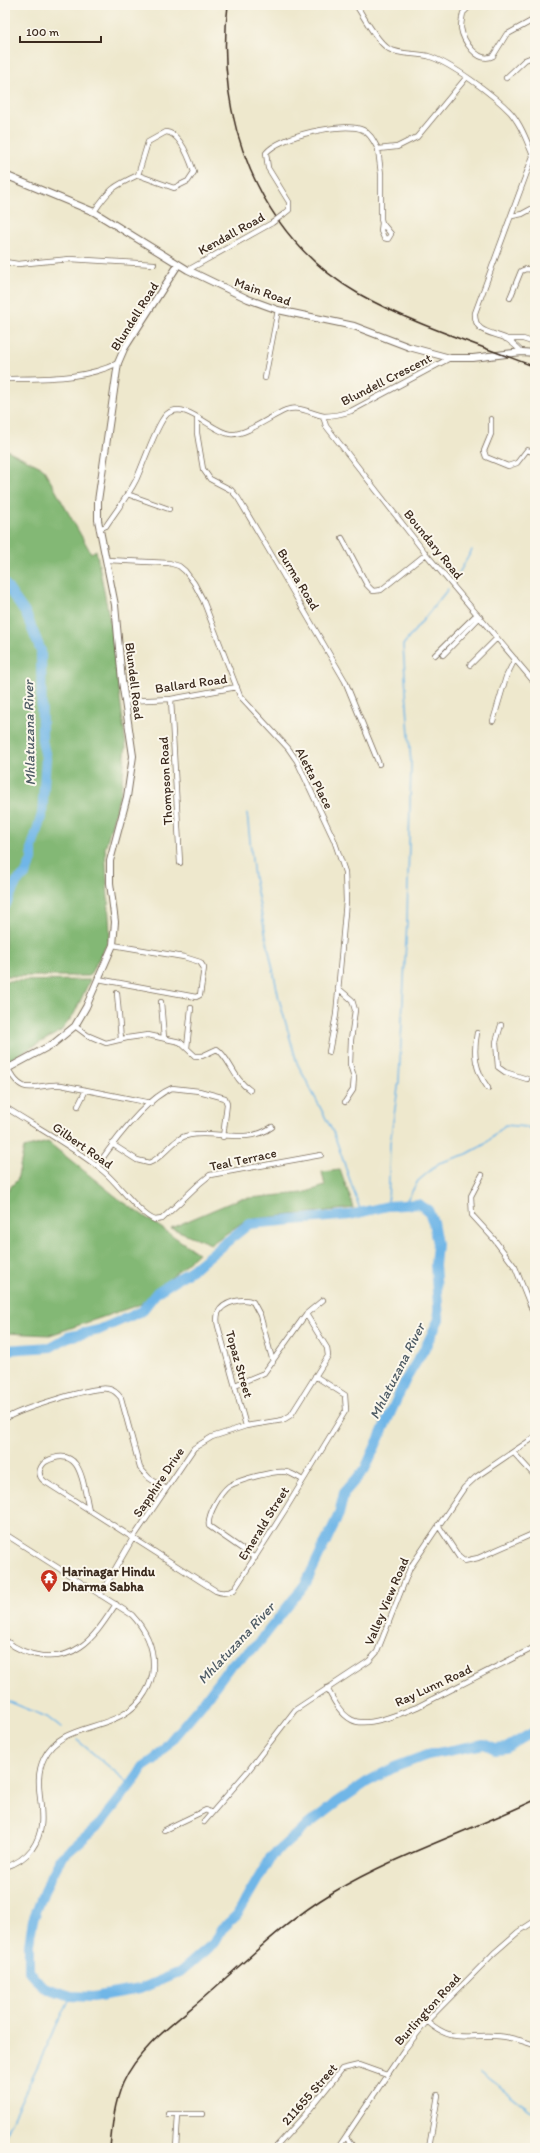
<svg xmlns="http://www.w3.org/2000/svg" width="540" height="2153" font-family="Itim,sans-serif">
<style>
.forest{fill:#83b875;stroke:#5f714a}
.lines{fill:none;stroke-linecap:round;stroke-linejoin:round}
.stream{stroke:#70b6e7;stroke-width:1.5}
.river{stroke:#70b6e7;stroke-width:10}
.street-casing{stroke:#7a6c5b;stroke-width:6}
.secondary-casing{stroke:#7a6c5b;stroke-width:8}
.street{stroke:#fff;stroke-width:4.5}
.secondary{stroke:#fff;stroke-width:6}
.rail{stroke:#3b2a1e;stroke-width:1.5}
.street-bridge-casing{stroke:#7a6c5b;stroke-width:6;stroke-linecap:butt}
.street-bridge{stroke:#fff;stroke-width:4.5}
.labels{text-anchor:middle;stroke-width:4;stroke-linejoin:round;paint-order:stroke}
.street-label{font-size:13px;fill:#3b2a1e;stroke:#fbf7ec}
.poi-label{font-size:13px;font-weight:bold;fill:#3b2a1e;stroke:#fbf7ec;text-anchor:start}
.water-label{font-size:14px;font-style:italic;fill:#4e5b64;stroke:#fbf7ec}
</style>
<rect width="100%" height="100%" fill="#fbf7ec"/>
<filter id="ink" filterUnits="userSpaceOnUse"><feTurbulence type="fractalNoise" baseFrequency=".025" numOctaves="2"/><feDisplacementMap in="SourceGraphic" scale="8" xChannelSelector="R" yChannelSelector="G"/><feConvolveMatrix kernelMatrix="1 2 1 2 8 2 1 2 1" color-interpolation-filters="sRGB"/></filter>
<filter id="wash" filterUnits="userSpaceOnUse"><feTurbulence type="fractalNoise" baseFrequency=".012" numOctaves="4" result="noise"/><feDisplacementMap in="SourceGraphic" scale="16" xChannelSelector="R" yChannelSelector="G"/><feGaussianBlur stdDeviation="0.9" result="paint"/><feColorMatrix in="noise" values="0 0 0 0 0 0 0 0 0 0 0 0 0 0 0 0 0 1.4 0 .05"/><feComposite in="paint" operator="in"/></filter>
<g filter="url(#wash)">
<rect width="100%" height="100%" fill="#eee8cd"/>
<path class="forest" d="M5 449 43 468 91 553 96 550 111 627 126 746 121 791 105 848 110 934 107 944 89 976H5Z
M90 980 74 1014 61 1031 5 1062V981Z
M48 1142 119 1199 198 1253 141 1304 50 1335 5 1333V1193L17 1180 24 1148Z
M340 1170 354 1208 246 1220 211 1244 171 1228 239 1199 303 1193 325 1186 322 1172Z"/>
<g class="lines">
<path class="stream" d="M455 580 472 550
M247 813 254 878 279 999 297 1063 334 1134 361 1212
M404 1205 418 1181 439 1163 467 1154 485 1144 505 1125 527 1127 535 1131
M388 1206 390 1143 399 1081 407 920 411 765 403 645 448 589
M5 1700 47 1717 61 1728
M77 1740 131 1785
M481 2072 535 2114
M5 2134 71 1996"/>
<path class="river" d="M5 584 26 614 41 651 42 740 46 758 42 814 32 847V860L25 875 17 881 5 906
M5 1350 51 1347 68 1337 99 1330 142 1311 157 1292 193 1269 249 1224 350 1215 388 1206 418 1204 428 1210 433 1222 437 1244 435 1265 439 1319 425 1348 406 1379 365 1469 344 1493 339 1514 306 1583 258 1644 230 1666 205 1700 155 1759 143 1767 137 1777 100 1824 61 1858 44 1891 33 1920 29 1944V1971L43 1987 71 1996 93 1997 140 1989 180 1972 215 1942 222 1929 237 1915 270 1858 301 1830 336 1803 367 1782 395 1767 427 1755 484 1744 495 1749 506 1748 535 1731"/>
</g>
</g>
<g filter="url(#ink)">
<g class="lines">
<defs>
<path id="street" d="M356 5C364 17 377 42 389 49 400 55 416 53 428 56 451 63 494 95 511 113 521 125 527 141 533 156L475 313C474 333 491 332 505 338 512 342 517 347 522 352
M471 5 463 13C462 18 461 23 461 28 463 41 478 64 493 56L506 35 535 19
M506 78 525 60 535 56
M378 149 381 174V219L382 223 391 234 388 239 384 238 381 231 382 223
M94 212C109 189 114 186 138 175L174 188 188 181 194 172C190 160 180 133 166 132L148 142 138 175
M284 214 289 210V202L268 168 266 153C279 136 344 121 363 130 371 134 374 142 378 149L397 147 417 137 466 78
M512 216 522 214 535 207
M5 262 18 264 70 259 154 264
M188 270 272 223
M510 298 521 271 526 269 535 270
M506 339H523L535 343
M265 378 278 310
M5 379C43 378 84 380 118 363
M323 416 326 426 426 554 535 683
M197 417V433L203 469 210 479 231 490 238 498 267 547 345 681 379 764
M491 419V434L484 451 486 457 508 466 517 463 527 450 535 453
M127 494 169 509
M99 529 106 526C116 511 128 496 136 480 143 465 157 423 167 414 186 399 211 432 230 434 245 436 271 416 286 410 300 405 311 414 324 416 334 416 342 414 351 411L450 358
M342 538 367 585 373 591 381 590 426 554
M107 560 169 563 179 566 185 571 194 583 203 600 240 696 288 748 297 761 334 840 345 872 346 901 336 1015 329 1052
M435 655 477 614
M443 655 480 617
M470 665 497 638
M171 699 180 863
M125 701 171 699 237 687
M493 721 506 677 515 659
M98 979 196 997 200 995 204 968 200 962 184 957 113 945
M338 988 352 1000 355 1010 351 1040 350 1064 354 1077 353 1090 345 1102
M117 993 121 1039
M161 1002 164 1038
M501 1025 496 1042 498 1067 505 1072 527 1079
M75 1026 87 1035 106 1043 127 1038 148 1035 180 1042 195 1056H202L217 1049C229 1057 234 1080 250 1090
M477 1033C473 1054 475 1070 488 1088
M187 1048 191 1008
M8 1069C25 1099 33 1083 61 1085L151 1103
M78 1106 86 1090
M5 1107C38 1128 74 1147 103 1171 118 1183 140 1215 155 1220L162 1219 199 1184 210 1175 321 1155
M112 1144 137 1160 149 1163C165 1157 173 1137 190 1135 217 1130 247 1145 272 1127
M97 1166C113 1143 145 1099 172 1088L199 1091 225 1098 227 1104 223 1137
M482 1175 471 1196 472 1215 493 1238 515 1267 535 1317
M235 1385 264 1373 306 1314 323 1300
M5 1419C18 1410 95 1385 109 1389 114 1390 118 1394 121 1398L140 1468 149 1478 166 1489
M246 1426 218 1326C217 1322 217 1317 218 1313 223 1302 243 1297 253 1302L260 1315 273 1362
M513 1452 535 1476
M89 1510C83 1485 82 1442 45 1462 39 1468 37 1475 44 1481L216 1591C223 1594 228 1593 234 1590L285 1510 346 1410 345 1395 315 1376
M438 1525 459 1557 464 1561 478 1558 535 1533
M5 1534 132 1615C146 1630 154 1646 153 1667 153 1676 150 1685 145 1693 121 1735 63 1718 44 1758 29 1788 54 1818 32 1849 25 1858 16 1864 5 1867
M255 1558 209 1526C207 1515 220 1493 229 1486 239 1480 275 1470 286 1472 292 1473 297 1477 303 1480
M100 1595 133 1538 194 1448 212 1437 246 1426 283 1420 291 1415 328 1356 327 1348 306 1314
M5 1640C26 1657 57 1663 80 1647 95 1637 106 1619 116 1604
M327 1688C333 1699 340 1714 352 1720 367 1728 402 1713 417 1707L535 1647
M204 1822 248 1771 295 1710 369 1661 377 1652 410 1568 464 1488 476 1477 535 1437
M164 1830 206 1810 211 1813
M427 2021C453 2044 465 2034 495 2036 509 2036 522 2041 535 2045
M168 2114H203
M346 2137 354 2148
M176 2148 178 2115
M275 2148 305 2115 342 2069 359 2065 387 2075
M338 2148 404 2050 427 2021 494 1953 518 1932 535 1921
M429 2148 438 2095"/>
<path id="secondary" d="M5 175 94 212 188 270 248 299 278 310 354 326 409 347 450 358H473L522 352 535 353
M5 1070 53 1044 75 1026 86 1007 113 945 115 922 110 883V861L127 797 133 756 122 681 115 605 98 520V501L118 363 124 349 178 265"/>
</defs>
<use href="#street" class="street-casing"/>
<use href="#secondary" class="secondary-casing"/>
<use href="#street" class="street"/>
<use href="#secondary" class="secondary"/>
<path class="rail" d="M228 5C214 117 258 236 359 294 414 325 477 344 535 367
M110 2148C112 2126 114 2104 123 2083 140 2045 180 2019 210 1992 249 1958 287 1920 332 1893 395 1855 468 1832 535 1800"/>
<defs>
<path id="street-bridge" d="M272 223 284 214"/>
</defs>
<use href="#street-bridge" class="street-bridge-casing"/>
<use href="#street-bridge" class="street-bridge"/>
</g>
</g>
<defs>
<symbol id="temple-pin" viewBox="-11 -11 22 30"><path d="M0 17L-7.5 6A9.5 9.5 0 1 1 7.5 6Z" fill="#c8321e" stroke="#fbf7ec"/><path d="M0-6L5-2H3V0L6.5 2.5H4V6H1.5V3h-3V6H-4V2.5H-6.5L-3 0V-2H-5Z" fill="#fff"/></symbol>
</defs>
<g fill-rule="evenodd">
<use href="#temple-pin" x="39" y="1568" width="20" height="27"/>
</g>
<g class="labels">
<g class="street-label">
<text transform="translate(231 233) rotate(-29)" y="5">Kendall Road</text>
<text transform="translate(263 291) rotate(20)" y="5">Main Road</text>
<text transform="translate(134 316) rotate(-58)" y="5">Blundell Road</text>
<text transform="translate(386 379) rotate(-27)" y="5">Blundell Crescent</text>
<text transform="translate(434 544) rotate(51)" y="5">Boundary Road</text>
<text transform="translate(299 579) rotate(59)" y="5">Burma Road</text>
<text transform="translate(135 681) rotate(83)" y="5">Blundell Road</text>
<text transform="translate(191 683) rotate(-8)" y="5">Ballard Road</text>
<text transform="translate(315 778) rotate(63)" y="5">Aletta Place</text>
<text transform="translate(165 781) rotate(-93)" y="5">Thompson Road</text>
<text transform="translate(83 1145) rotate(35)" y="5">Gilbert Road</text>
<text transform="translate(243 1159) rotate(-12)" y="5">Teal Terrace</text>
<text transform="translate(240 1364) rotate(74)" y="5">Topaz Street</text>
<text transform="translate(158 1482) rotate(-56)" y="5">Sapphire Drive</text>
<text transform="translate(263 1523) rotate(-58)" y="5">Emerald Street</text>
<text transform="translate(386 1601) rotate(-67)" y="5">Valley View Road</text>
<text transform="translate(433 1685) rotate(-25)" y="5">Ray Lunn Road</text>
<text transform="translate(427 2009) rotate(-48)" y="5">Burlington Road</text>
<text transform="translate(309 2094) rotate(-49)" y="5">211655 Street</text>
</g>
<g class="poi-label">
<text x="62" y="1576">Harinagar Hindu<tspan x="62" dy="15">Dharma Sabha</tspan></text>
</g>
<g class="water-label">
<text transform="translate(29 733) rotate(-91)" y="5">Mhlatuzana River</text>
<text transform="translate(397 1371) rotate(-63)" y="5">Mhlatuzana River</text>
<text transform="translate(236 1643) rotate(-47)" y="5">Mhlatuzana River</text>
</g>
</g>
<rect width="540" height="2153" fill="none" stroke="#fbf7ec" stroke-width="20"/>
<path d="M20 36v6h81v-6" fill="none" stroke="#3b2a1e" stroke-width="2"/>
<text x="26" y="36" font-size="12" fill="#3b2a1e" stroke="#fbf7ec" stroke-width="3" paint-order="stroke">100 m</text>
</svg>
